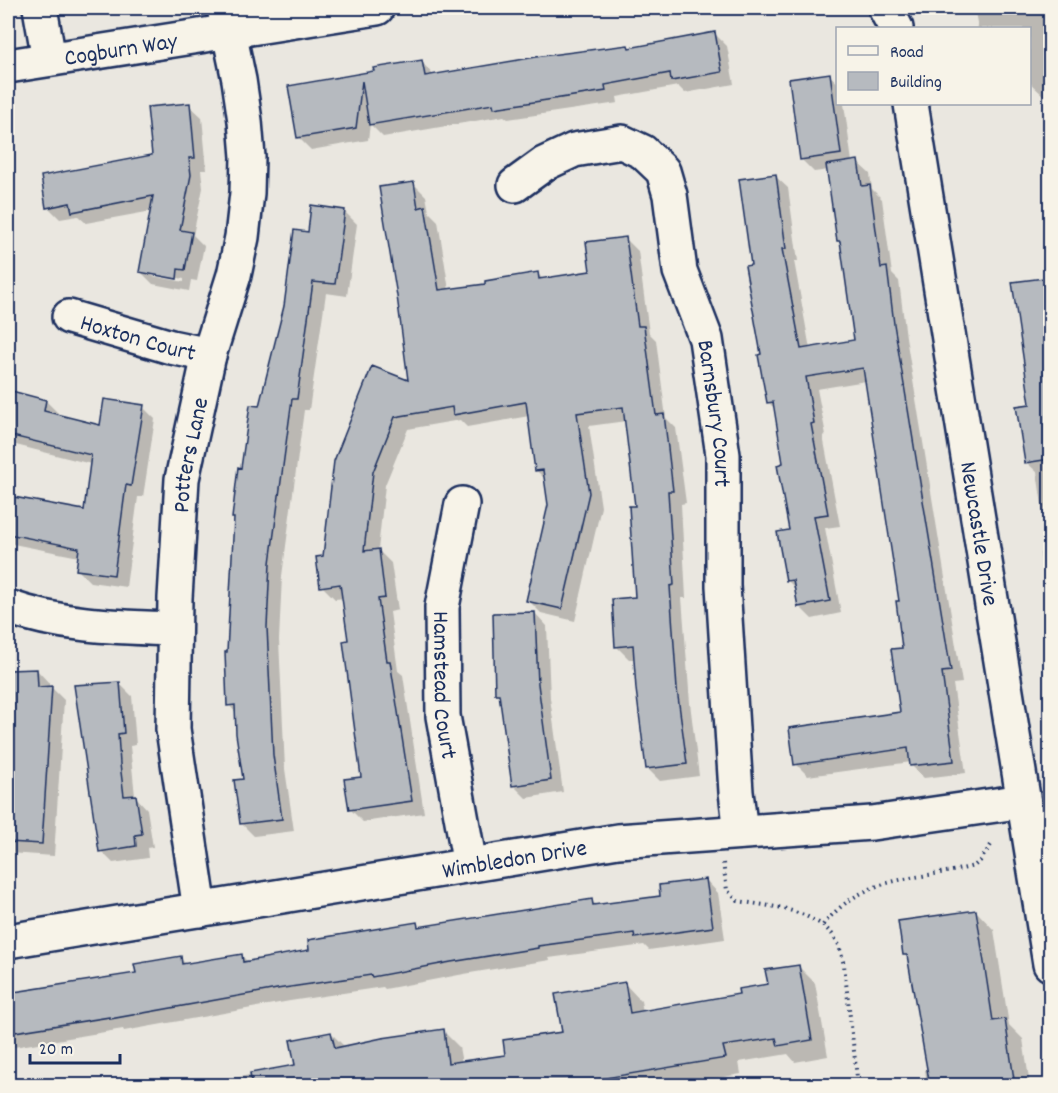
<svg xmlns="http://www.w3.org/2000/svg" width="1058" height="1093" font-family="Dekko,sans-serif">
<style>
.shadow{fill:#0003;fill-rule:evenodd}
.building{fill:#b6babf;stroke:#1b2f5e;stroke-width:1.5}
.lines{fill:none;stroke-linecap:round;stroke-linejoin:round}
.minor-casing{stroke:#1b2f5e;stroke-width:38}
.path{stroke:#1b2f5e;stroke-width:4;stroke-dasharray:1.5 4.5;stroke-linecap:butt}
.minor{stroke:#f7f3e8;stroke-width:33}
.labels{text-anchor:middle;stroke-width:5;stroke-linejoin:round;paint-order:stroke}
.street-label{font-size:24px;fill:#1b2f5e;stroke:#f7f3e8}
</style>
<rect width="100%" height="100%" fill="#eae7e0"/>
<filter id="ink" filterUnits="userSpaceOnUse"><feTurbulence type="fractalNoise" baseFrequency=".0167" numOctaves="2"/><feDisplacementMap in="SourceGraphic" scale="12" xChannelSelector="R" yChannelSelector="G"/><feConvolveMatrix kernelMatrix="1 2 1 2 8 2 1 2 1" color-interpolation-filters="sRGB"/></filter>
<g filter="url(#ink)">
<path class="shadow" d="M996 8H1050V97L1046 98 1030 83V28H978L975 12 996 9Z
M715 34 727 46 734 84 685 93 678 86 617 97 618 103 508 119 504 116 383 137 370 124 368 140 311 150 298 137 290 87 376 73 421 61 434 76 628 46 630 49Z
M829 75 838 83V104H844L852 162H857L870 174 872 189 882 199 892 274 899 281 906 337 962 683 953 684 966 773 924 778 912 766 911 762 808 776 796 764 901 713 904 649 901 602 866 381 817 389 826 435 823 436 840 526 825 528 841 613 812 619 800 607 797 590 787 580 790 531 785 464 776 410 768 402 763 355 775 176 788 188 798 261H794L810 349 856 341 842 244 839 240 829 170 814 172 801 159Z
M189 105 202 117 207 170H201L203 188 193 235 204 246 197 281 191 280 189 291 153 284 140 271 152 211 86 223 78 216 60 219 48 207 154 156ZM152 273 184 279V282L152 276Z
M8 154 10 157 8 188Z
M413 183 426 196 429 212 438 221 449 290 487 285 538 274 544 280 592 273 625 238 638 251 649 333 656 340 666 418 676 428 686 503 681 504 686 598H682L690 703 699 776 660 781 647 768 636 659H629L616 646 636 599 637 507 626 421 589 426 601 507 575 621 541 613 528 600 549 505 546 480 536 470 529 416 467 427 460 420 408 429 385 485 378 550 391 563 398 610 390 612 398 671 403 675 424 813 363 822 350 809 362 778 350 642 344 598 335 599 322 586 324 557 409 383Z
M344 211 357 224 347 296 326 293 309 410H304L282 576 279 640 285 769 294 831 254 836 242 824 245 780 237 714 229 705 228 653 235 519 233 518 242 469 309 233Z
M1050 278V581L1043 574 1040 553 1049 552 1037 472 1027 463 1032 405 1014 284Z
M8 391 46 401 58 413V416L101 426 143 407 155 419 143 497H138L126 587 90 582 77 569 79 557 8 543V497L85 512 91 464 8 443Z
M535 613 547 626 550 698 563 792 526 798 513 785 501 698 497 694Z
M37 670 49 683V688H52L64 700 54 856 8 853V671Z
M120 684 132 696 136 745 130 746 135 796 147 809 153 847 147 848 148 858 113 863 101 851Z
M706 880 718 893 725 939 649 950 644 945 549 958 550 960 464 974 385 989 383 987 290 1001 124 1031 123 1029 8 1048V994L137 975 180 958 187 965 241 955 248 962 311 952 416 923 421 928 591 900 597 906 662 897Z
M976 911 994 930 1009 1025 1023 1039 1030 1086H927L925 1069H929L910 960 904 954Z
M798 966 815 983 828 1056 795 1062 788 1054 739 1062 741 1074 671 1086H191L297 1066 331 1033 345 1047 443 1031 459 1047 462 1063 506 1057 563 1034 625 984 641 1001 643 1012 741 996 770 985Z"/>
<path class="building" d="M715 32 722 72 671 81 670 73 605 85 606 91 494 108 493 104 369 125 362 81 356 128 297 138 288 86 374 71 373 68 422 60 425 76 542 56 628 45 629 48Z
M830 73 841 154 800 160 789 79Z
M190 103 195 158H189L191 175 180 230 192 232 185 270 178 269 177 279 139 272 153 196 72 212 70 203 46 208 41 176 152 155 147 107Z
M858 160 862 186 870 185 881 268 887 267 894 324 951 671 942 672 954 761 910 766 908 748 794 765 789 728 900 712 891 649 902 648 896 601H899L863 368 806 377 814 423 811 424 828 514 814 516 830 601 798 607 793 580 786 581 777 532 789 530 777 465 783 463 773 402 767 403 758 355 761 354 745 266 751 265 739 179 776 174 786 249H782L801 349 854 340 840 241H837L826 165Z
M414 182 418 208 425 206 439 290 485 284V281L538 272 539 279 590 271 586 242 626 237 638 326H644L656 415 664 414 673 491H668L674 585 670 586 677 689 687 764 646 769 636 689 633 645 615 647 612 599 635 597 629 506H635L623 407 577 413 589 493 562 609 526 601 548 505 543 470 535 471 526 402 453 415 452 407 395 417 373 472 364 551 379 549 385 598 378 599 387 661H390L412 801 349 810 344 779 361 777 343 641 348 640 340 584 320 587 316 557 323 556 334 461 372 366 408 380 397 296 379 187Z
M311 205 345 210 335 284 313 282 297 399H292L270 563 267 627 273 755 282 819 240 824 234 780 243 779 236 734 235 705 227 706 225 652H227L234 518H232L238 467 241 468 250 405 259 406 284 306 294 230 308 232Z
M1044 278 1047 297H1050V459L1025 463 1016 406 1030 404 1012 282Z
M8 390 46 400 44 411 100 425 104 399 144 405 131 486 126 485 114 575 76 570 79 548 8 534V496L84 510 91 455 8 435Z
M535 612 538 684 551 780 512 786 499 694H495L493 613Z
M37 669 38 687 52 686 42 844 8 842V670Z
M120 682 124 733 118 734 120 764 124 796 136 795 142 834 135 835 136 846 99 852 74 685Z
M706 879 713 927 635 938 634 933 538 946V948L451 962 372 977 371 975 277 989 110 1019V1017L8 1033V993L136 973 134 964 181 956 182 964 242 954 243 962 309 950 308 940 417 922 418 927 592 899 593 905 660 896 659 885Z
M976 910 993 1021 1005 1019 1015 1086H930L907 955H903L898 921Z
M799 965 812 1040 778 1046 776 1038 723 1046 726 1058 599 1079 600 1086H252L250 1073 295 1065 290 1040 331 1032 335 1048 382 1038 444 1029 448 1063 505 1055 503 1040 562 1032 555 994 625 982 630 1013 739 994 738 989 768 984 765 970Z"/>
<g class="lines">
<defs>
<g id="minor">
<path d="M40 8 49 59"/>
<path d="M885 8 896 28"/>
<path id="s1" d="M8 66 377 8"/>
<path id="s2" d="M911 104 1050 964"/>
<path id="s3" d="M515 185 544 164 574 150 622 142 643 152 663 171 670 195 680 271 706 339 723 455V586L736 792 741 832"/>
<path id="s4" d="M69 317 171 347 209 355"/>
<path id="s5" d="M462 504 442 607 443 716 470 865"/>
<path d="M8 607C61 626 117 627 174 629"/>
<path id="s6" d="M200 910 173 729 175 598 182 479 209 355 234 275 242 237 247 193 248 157 245 121 239 80 224 8"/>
<path id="s7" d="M8 941 618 841 872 823 1023 801"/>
</g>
</defs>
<use href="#minor" class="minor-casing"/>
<path class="path" d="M723 863 727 890 738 901 783 908 804 915 823 925 832 934 839 945 844 965 858 1086
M823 925C867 872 914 882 974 866L980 861 993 842"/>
<use href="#minor" class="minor"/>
</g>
</g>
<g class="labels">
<g class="street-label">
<text dy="8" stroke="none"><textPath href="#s1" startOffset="114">Cogburn Way</textPath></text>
<text dy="8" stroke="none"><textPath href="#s4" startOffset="72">Hoxton Court</textPath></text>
<text dy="8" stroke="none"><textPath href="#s3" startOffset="418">Barnsbury Court</textPath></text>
<text dy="8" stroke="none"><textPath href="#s6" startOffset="458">Potters Lane</textPath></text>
<text dy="8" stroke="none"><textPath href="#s2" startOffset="435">Newcastle Drive</textPath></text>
<text dy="8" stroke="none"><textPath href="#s5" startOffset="183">Hamstead Court</textPath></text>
<text dy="8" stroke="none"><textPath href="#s7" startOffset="513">Wimbledon Drive</textPath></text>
</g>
</g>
<rect width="1058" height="1093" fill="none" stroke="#f7f3e8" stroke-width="30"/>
<rect x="15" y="15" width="1028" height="1063" fill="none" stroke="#1b2f5e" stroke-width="2" filter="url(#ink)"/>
<rect x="836" y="27" width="195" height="78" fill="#f7f3e8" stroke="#9fa5b1" stroke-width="1.5"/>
<rect x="848" y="46" width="30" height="9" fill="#f7f3e8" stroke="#9fa5b1" stroke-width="1.5"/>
<text x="890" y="57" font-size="18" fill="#1b2f5e">Road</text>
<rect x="848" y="72" width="30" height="18" fill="#b6babf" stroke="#9fa5b1" stroke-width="1.5"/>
<text x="890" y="87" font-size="18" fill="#1b2f5e">Building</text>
<path d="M30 1054v9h90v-9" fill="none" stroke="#1b2f5e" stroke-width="3"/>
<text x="39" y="1054" font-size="18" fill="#1b2f5e" stroke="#f7f3e8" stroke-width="4.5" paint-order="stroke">20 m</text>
</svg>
